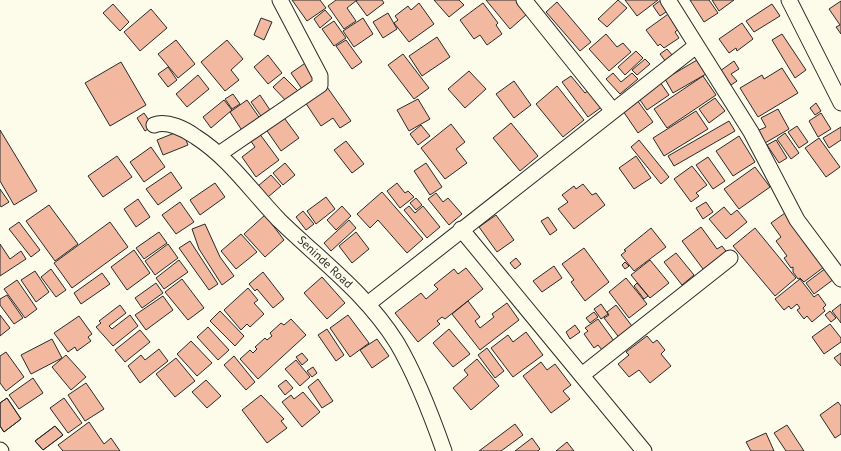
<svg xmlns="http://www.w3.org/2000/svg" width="841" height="451" font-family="'PT Sans',sans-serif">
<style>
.building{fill:#f2b8a0;stroke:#2b2b2b}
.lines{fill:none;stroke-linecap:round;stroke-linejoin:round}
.street-casing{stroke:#2b2b2b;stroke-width:17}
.street{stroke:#fdfbea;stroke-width:15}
.labels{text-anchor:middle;stroke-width:4;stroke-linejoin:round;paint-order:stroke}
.street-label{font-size:12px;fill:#2b2b2b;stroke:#fdfbea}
</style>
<rect width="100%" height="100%" fill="#fdfbea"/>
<path class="building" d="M292 0H320L326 8 307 21Z
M336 0H357L347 8 356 21 344 29 328 6Z
M358 0H382L384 3 367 16 356 1Z
M434 0H459L464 5 449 17Z
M486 0H516L527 14 510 29Z
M618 0 627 8 607 27 598 19Z
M625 0H658L637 16Z
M661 0 669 10 660 16 653 6Z
M690 0H709L718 13 704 22Z
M712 0H734L719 11Z
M841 1V34L836 27 840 25 829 9Z
M557 2 591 42 580 51 546 12Z
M419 3 434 24 409 42 394 23 398 20 395 16 408 6 411 10Z
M483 3 498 23 496 25 502 34 487 45 480 35 474 39 460 20Z
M113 4 129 22 120 31 103 13Z
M772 4 780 16 754 32 746 21Z
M151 9 167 28 140 51 124 32Z
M325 10 332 18 320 28 314 19Z
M671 12 681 27 675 32 679 38 664 48 660 44 658 46 646 30Z
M388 13 397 29 383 38 373 22Z
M261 18 272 22 264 40 254 35Z
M363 18 373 34 354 47 343 31Z
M334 21 346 38 334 46 322 29Z
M742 23 753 39 737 51 736 48 729 53 719 39Z
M606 34 617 47 623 43 631 52 609 71 589 49Z
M782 34 806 70 795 78 772 40Z
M437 37 450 57 422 76 409 56Z
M176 40 195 64 178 78 158 54Z
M227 40 243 59 231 70 239 80 225 91 201 62Z
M346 40 362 62 352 69 336 46Z
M667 49 673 56 666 62 660 54Z
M636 51 643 58 625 75 618 67Z
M403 54 429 88 414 99 388 65Z
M268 55 282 73 268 84 254 67Z
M311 59 322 75 302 89 291 73Z
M645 59 650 64 637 75 632 70Z
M697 60 706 74 673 93 665 79Z
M734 61 739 69 731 74 737 81 731 85 720 71Z
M121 62 146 105 110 126 85 83Z
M168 67 177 80 168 87 158 74Z
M782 68 798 93 758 117 740 88 762 75 764 79Z
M469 71 486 89 465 108 448 89Z
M613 73 621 82 632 73 638 79 620 94 606 79Z
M198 75 209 89 187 107 176 94Z
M571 76 585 93 590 89 603 106 588 117 562 82Z
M703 76 716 95 667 128 654 109Z
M284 77 300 93 289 104 273 87Z
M514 81 531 105 514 118 496 94Z
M660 82 669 95 647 110 638 97Z
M557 86 584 120 563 137 536 104Z
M327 87 351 121 340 128 333 118 321 126 305 102Z
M233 94 240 104 232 109 225 99Z
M260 95 272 113 263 119 251 102Z
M715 98 725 111 709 123 699 109Z
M418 99 430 119 409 131 397 110Z
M224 100 232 110 211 128 203 117Z
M247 100 261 120 243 132 230 112Z
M637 100 653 122 638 133 623 111Z
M816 103 821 111 815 115 810 108Z
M778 109 789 129 765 143 757 131 766 127 761 118Z
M696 111 708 129 664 156 653 138Z
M144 113 153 126 145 131 137 118Z
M821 113 831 129 818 137 809 121Z
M282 115 299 138 281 151 265 128Z
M729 121 735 131 674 166 668 156Z
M511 123 538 156 520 171 493 138Z
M451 124 465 142 456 149 467 163 445 179 421 148Z
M421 125 430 136 418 145 410 134Z
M797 126 808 142 799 148 788 132Z
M841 127V140L829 148 823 138Z
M0 130 37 191 14 205 0 181Z
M182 130 188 145 163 155 157 140Z
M259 133 279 160 256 177 242 157 255 147 250 140Z
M785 133 799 153 791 159 777 139Z
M739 136 755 162 733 176 716 151Z
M819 138 840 167 826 177 805 148Z
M639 140 669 177 661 184 631 147Z
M776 140 787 158 779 163 767 145Z
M346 141 364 164 352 173 334 150Z
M151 147 165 167 144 182 130 162Z
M117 156 132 177 103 197 88 176Z
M636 156 651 178 634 189 619 168Z
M708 157 725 181 713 189 696 165Z
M285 163 295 175 283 185 273 173Z
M426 163 442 187 430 195 414 171Z
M692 166 707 185 696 193 699 196 691 202 674 179Z
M755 167 770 187 739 209 724 189Z
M171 172 182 188 158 205 146 189Z
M271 175 281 186 268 197 258 186Z
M215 183 225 197 200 215 190 200Z
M397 183 405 193 408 191 414 197 400 208 387 191Z
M583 184 592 195 596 193 605 205 574 229 558 209 568 202 562 195 574 186 576 189Z
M0 189 9 202 1 207 0 205Z
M382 192 423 239 407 253 378 220 370 228 357 214Z
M436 193 443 202 448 198 462 214 449 225 428 199Z
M326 197 335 209 316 224 307 211Z
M416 198 422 205 416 210 410 203Z
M138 199 150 217 136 227 124 209Z
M180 202 194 222 176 234 162 215Z
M706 202 713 212 703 219 696 208Z
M49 205 78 244 55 261 26 221Z
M342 206 351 216 336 230 327 220Z
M409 206 415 213 423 206 440 227 427 238 404 210Z
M724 207 731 215 737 210 747 222 726 239 709 219Z
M303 211 314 224 306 230 296 217Z
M785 213 824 267 804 282 800 278 798 279 793 272V267L791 268 784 258 787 256 776 241 781 237 771 223Z
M265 215 284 240 265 257 244 234Z
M496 215 514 240 497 252 479 227Z
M548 217 557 230 550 235 541 221Z
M349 220 356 228 331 251 324 243Z
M19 222 40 250 31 257 9 229Z
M110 222 128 247 72 288 54 263Z
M205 224 220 257 234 276 222 285 199 249 192 229Z
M701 227 717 249 722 246 729 255 706 273 682 241Z
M651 228 666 247 634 271 621 255 626 251 624 250Z
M755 228 796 278 775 296 733 246Z
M159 232 167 243 144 259 136 248Z
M356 232 369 249 352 263 339 246Z
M241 234 257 252 236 269 221 251Z
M190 241 218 284 209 290 179 248Z
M0 244 10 259 21 251 26 259 0 276Z
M168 244 178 258 155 275 145 261Z
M584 248 609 282 585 301 571 282 574 280 562 264Z
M134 250 150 273 127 290 111 267Z
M676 253 694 275 682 285 664 262Z
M516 258 521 264 515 269 510 263Z
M179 260 188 272 164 289 156 278Z
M650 260 669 283 650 298 631 275Z
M625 262 629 266 625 269 622 265Z
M554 266 562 278 542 292 533 281Z
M466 268 483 289 445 319 442 317 437 321 440 324 418 342 395 313 421 293 426 299 438 289 434 285 454 269 458 274Z
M826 268 834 279 814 294 806 283Z
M51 269 66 290 56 297 41 277Z
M35 271 49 292 36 302 21 280Z
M263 272 284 299 273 308 257 289 255 291 249 284Z
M102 273 110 284 81 304 74 293Z
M322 277 345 303 327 319 304 293Z
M626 278 647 304 629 318 609 292Z
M182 279 204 308 188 320 165 292Z
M800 279 814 297 818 294 826 305 823 308 825 311 812 322 807 316 804 319 797 310 800 308 797 304 791 309 789 306 784 310 775 299Z
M17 280 37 309 25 318 4 289Z
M156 283 163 293 142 308 135 298Z
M637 283 648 296 644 299 634 286Z
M248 288 258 300 254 303 264 314 250 327 247 324 241 330 224 310Z
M7 295 23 318 14 324 0 305V299Z
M163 296 173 310 146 330 135 315Z
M468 301 480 317 475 321 480 328 494 317 492 314 507 303 519 320 480 350 452 314Z
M601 304 608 314 601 319 594 309Z
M841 304V323L832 311Z
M120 305 126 313 109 326 112 329 130 315 138 326 113 346 96 327 101 323 99 321Z
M616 305 635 330 621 340 604 318 609 315 607 312Z
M220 311 244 336 235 346 210 321Z
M830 311 836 318 831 322 825 315Z
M594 312 598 317 590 323 586 318Z
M0 315 10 328 0 336Z
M348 315 369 343 350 357 330 328Z
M79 316 92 334 88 337 91 341 77 351 75 347 68 352 54 333Z
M291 319 306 335 258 379 240 359 250 350 253 353 257 349 255 347 265 338 267 340 272 336 270 333 281 323 284 325Z
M598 319 614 341 602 350 598 345 594 348 584 334 588 331 585 328Z
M830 324 841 338V342L824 354 812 337Z
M575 325 580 332 570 339 566 332Z
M208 327 229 350 218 360 197 337Z
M327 329 344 355 336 361 318 335Z
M449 329 470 354 453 367 433 343Z
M140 330 150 342 125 362 115 350Z
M526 332 543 355 513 377 491 348 508 335 513 342Z
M647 336 653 343 657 340 665 350 661 354 671 366 650 383 639 370 629 377 618 364 629 355 626 352Z
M52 339 62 358 31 374 21 355Z
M377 339 389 356 372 368 360 350Z
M191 341 212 363 197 376 177 354Z
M487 348 504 371 495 378 478 355Z
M159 349 168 361 140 383 128 366 141 355 145 360Z
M6 352 24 377 6 391 0 383V356Z
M302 353 308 360 302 365 296 357Z
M841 353V366L834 358Z
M66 355 86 377 71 390 52 367Z
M234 356 255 382 246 390 224 365Z
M176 358 195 381 175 397 156 374Z
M477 359 499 386 471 410 453 388 468 375 464 370Z
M296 360 310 377 300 386 285 369Z
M541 362 547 370 555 364 571 385 563 391 570 399 551 413 523 376Z
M313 367 317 373 312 377 307 371Z
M33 378 43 393 19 409 9 395Z
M318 379 333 401 322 408 308 387Z
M206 380 221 396 207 408 192 392Z
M286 380 293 388 285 395 278 386Z
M86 383 104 409 85 421 68 395Z
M303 392 320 412 302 427 282 402 291 395 294 399Z
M261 395 284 419 281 421 287 428 267 443 242 410Z
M7 398 21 419 4 432 0 426V403Z
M7 398 21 419 4 432 0 426V403Z
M64 398 82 423 68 433 50 408Z
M838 402 841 406V434L835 438 820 415Z
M89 422 104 444 111 438 120 451H63L58 445Z
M515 424 523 435 501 451H479Z
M787 425 804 451H786L774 433Z
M55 426 63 435 43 450 35 441Z
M55 426 63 435 43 450 35 441Z
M766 433 774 451H751L746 442Z
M532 438 540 449 538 451H515Z
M567 442 574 451H556Z"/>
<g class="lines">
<defs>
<path id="street" d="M524 0 613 111
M668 0 751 132 797 220 841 279
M789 0 841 103
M154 125C167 120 185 129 196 137 229 158 252 192 279 220 321 261 365 292 397 343 417 377 431 414 444 451
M219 154 320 85V76L280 0
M461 229 644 451
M369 303 696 46
M582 375 730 258
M0 450 1 451"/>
</defs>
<use href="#street" class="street-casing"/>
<use href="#street" class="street"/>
</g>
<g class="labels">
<g class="street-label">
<text transform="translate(325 262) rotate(43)" y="4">Seninde Road</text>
</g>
</g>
</svg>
